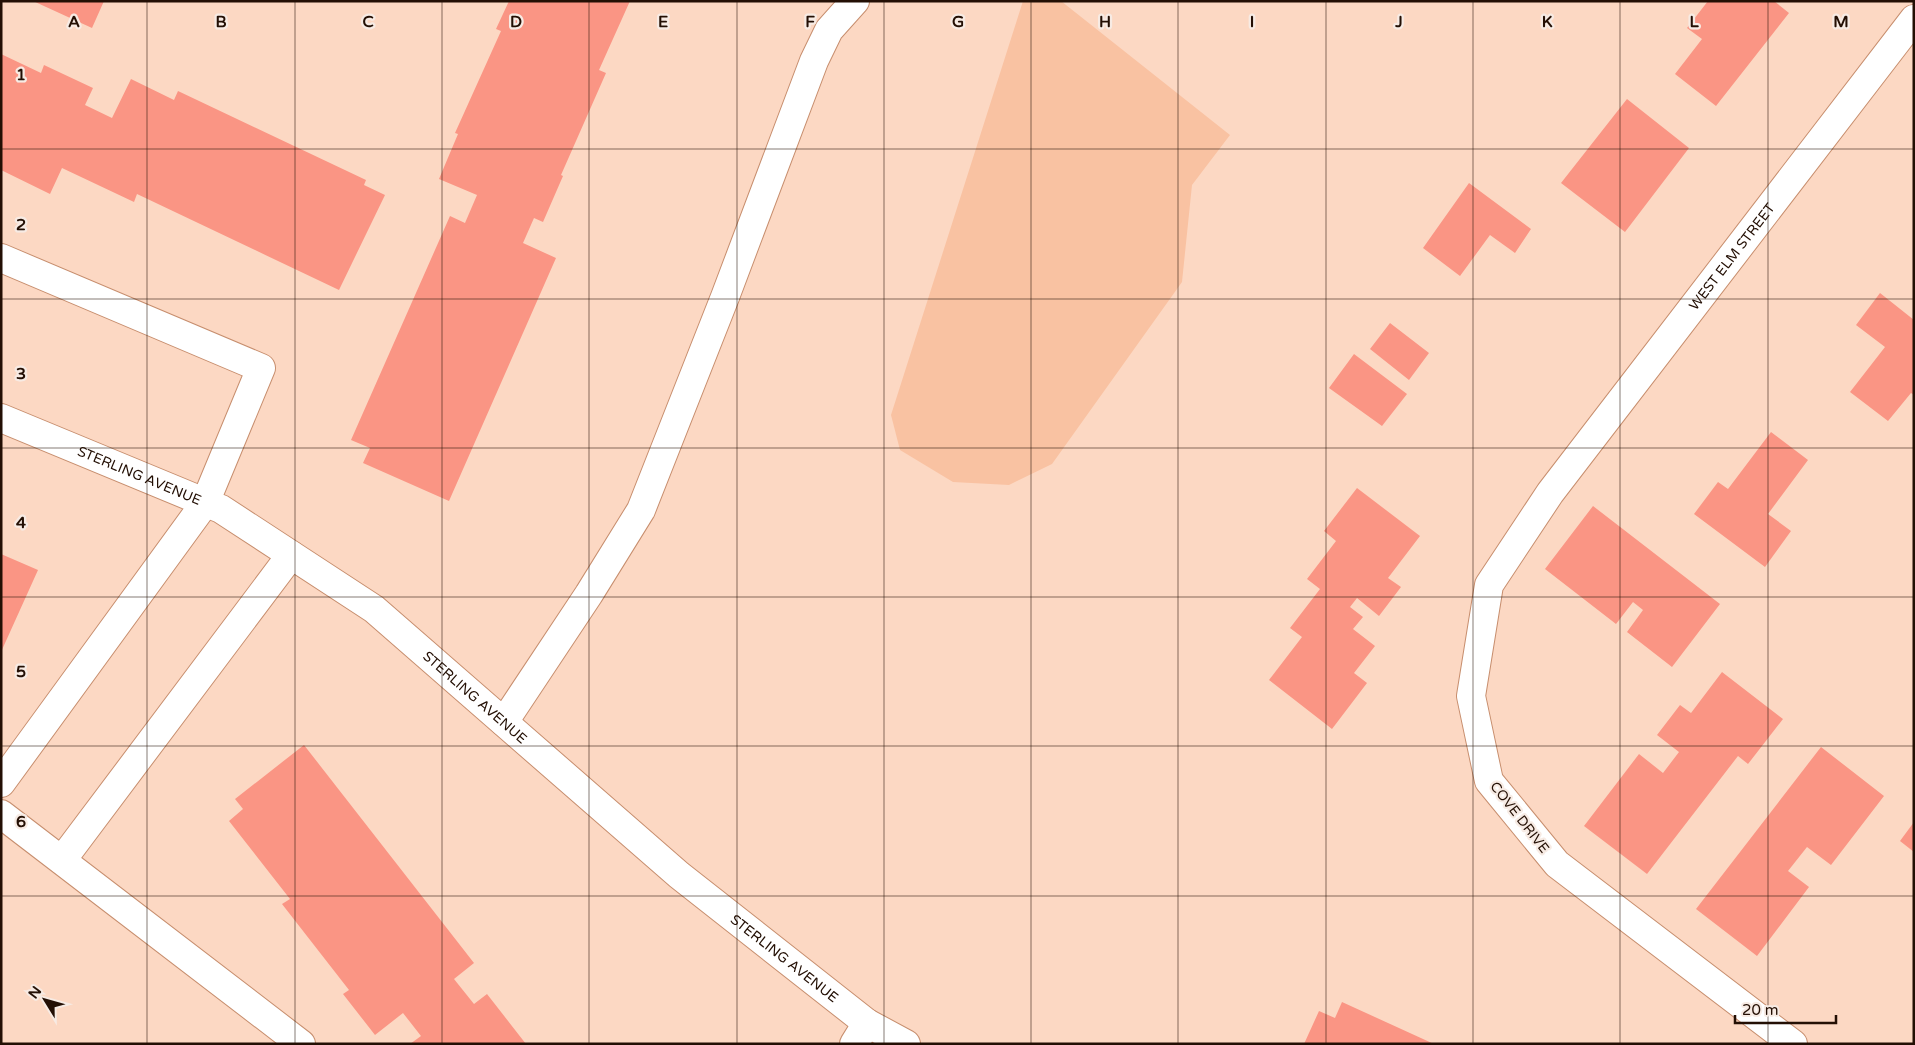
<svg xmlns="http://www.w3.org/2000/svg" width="1915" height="1045" font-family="'Varela Round',sans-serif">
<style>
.green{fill:#f9c2a2}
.building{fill:#fa9584}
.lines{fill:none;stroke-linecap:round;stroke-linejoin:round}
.minor-casing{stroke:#c78e6e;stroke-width:30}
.minor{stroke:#fff;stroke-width:28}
.grid{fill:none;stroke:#230f04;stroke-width:1;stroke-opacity:0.55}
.labels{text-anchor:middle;stroke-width:4.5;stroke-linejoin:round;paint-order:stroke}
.street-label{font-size:14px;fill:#230f04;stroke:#f7ebe4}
.grid-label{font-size:16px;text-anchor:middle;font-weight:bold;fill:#230f04;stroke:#f7ebe4;stroke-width:4.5;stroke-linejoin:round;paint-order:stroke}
</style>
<rect width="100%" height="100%" fill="#fcd8c3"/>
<path class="green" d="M1023 1H1061L1230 135 1192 185 1182 282 1052 464 1009 485 953 482 900 450 891 415Z"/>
<path class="building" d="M33 1H104L92 28Z
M509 1H630L599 70 606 73 561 175 563 176 543 222 534 218 523 243 556 258 449 501 363 463 370 448 351 440 450 216 465 223 477 195 439 179 458 134 455 133 501 31 496 29Z
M1708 1H1774L1789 13 1716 106 1675 74 1702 39 1687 28Z
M1 54 41 73 44 65 93 88 85 105 112 118 131 79 174 100 178 91 366 180 364 185 385 195 339 290 137 194 134 202 62 168 50 194 1 170Z
M1627 99 1689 148 1625 232 1561 183Z
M1469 183 1531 229 1515 253 1490 235 1460 276 1423 248Z
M1880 293 1914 320V395L1911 393 1888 421 1850 392 1885 347 1856 325Z
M1390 323 1429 353 1409 380 1370 349Z
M1354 354 1407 394 1382 426 1329 388Z
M1771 432 1808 460 1768 514 1791 531 1765 567 1694 514 1718 482 1728 489Z
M1357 488 1420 536 1388 578 1401 587 1379 616 1357 598 1350 607 1363 617 1353 629 1375 646 1354 673 1367 683 1332 729 1269 680 1302 637 1290 628 1320 589 1307 579 1336 541 1324 531Z
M1593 506 1720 604 1672 667 1627 632 1643 610 1633 602 1616 624 1545 569Z
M1 554 38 570 1 652Z
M1722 672 1783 719 1748 764 1738 756 1647 874 1584 826 1639 754 1663 773 1679 752 1657 735 1680 705 1691 713Z
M304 745 474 963 454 979 474 1004 487 994 526 1044H410L421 1036 403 1013 375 1035 343 994 349 990 282 904 290 899 229 821 243 809 235 799Z
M1821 747 1884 796 1831 865 1807 847 1788 871 1809 887 1757 956 1696 909Z
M1914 822V852L1900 841Z
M1342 1002 1434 1044H1304L1319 1011 1335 1018Z"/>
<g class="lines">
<defs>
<g id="minor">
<path d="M1 258 261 368 205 503 1 783"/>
<path id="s1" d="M1 418 221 509 374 609 679 875 867 1023 906 1044"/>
<path d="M504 722 589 594 641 510 725 297 814 61 829 30 855 1"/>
<path d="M1 814 301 1044"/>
<path d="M62 860 291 555"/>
<path d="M854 1044 867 1023"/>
<path id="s2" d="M1793 1044 1557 864 1489 781 1471 696 1489 585 1550 493 1914 19"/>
</g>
</defs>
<use href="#minor" class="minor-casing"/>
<use href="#minor" class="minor"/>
</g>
<path class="grid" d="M147 1V1044M295 1V1044M442 1V1044M589 1V1044M737 1V1044M884 1V1044M1031 1V1044M1178 1V1044M1326 1V1044M1473 1V1044M1620 1V1044M1768 1V1044M1 149H1914M1 299H1914M1 448H1914M1 597H1914M1 746H1914M1 896H1914"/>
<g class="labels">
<g class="street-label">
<text dy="5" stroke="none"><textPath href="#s2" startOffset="1012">WEST ELM STREET</textPath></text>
<text dy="5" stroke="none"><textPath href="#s1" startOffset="150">STERLING AVENUE</textPath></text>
<text dy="5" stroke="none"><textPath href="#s1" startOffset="555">STERLING AVENUE</textPath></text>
<text transform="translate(1520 817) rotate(52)" y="5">COVE DRIVE</text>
<text dy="5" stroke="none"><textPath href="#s1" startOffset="960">STERLING AVENUE</textPath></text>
</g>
</g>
<g class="grid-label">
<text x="74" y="27">A</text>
<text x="221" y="27">B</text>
<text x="368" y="27">C</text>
<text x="516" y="27">D</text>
<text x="663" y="27">E</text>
<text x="810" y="27">F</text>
<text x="958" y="27">G</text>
<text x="1105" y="27">H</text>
<text x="1252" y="27">I</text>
<text x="1399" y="27">J</text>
<text x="1547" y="27">K</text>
<text x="1694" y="27">L</text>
<text x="1841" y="27">M</text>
<text x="21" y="80">1</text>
<text x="21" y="230">2</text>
<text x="21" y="379">3</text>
<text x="21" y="528">4</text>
<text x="21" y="677">5</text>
<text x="21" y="827">6</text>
</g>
<rect width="1915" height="1045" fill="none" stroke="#230f04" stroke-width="5"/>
<g transform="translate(45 1000) rotate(307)" stroke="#f7ebe4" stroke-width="4" paint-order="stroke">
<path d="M0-4L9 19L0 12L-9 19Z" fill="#230f04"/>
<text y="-8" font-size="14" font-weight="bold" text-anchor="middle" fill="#230f04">N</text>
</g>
<path d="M1735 1015v8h101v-8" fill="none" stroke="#230f04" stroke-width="2.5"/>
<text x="1742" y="1015" font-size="15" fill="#230f04" stroke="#f7ebe4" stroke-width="4" paint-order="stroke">20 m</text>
</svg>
